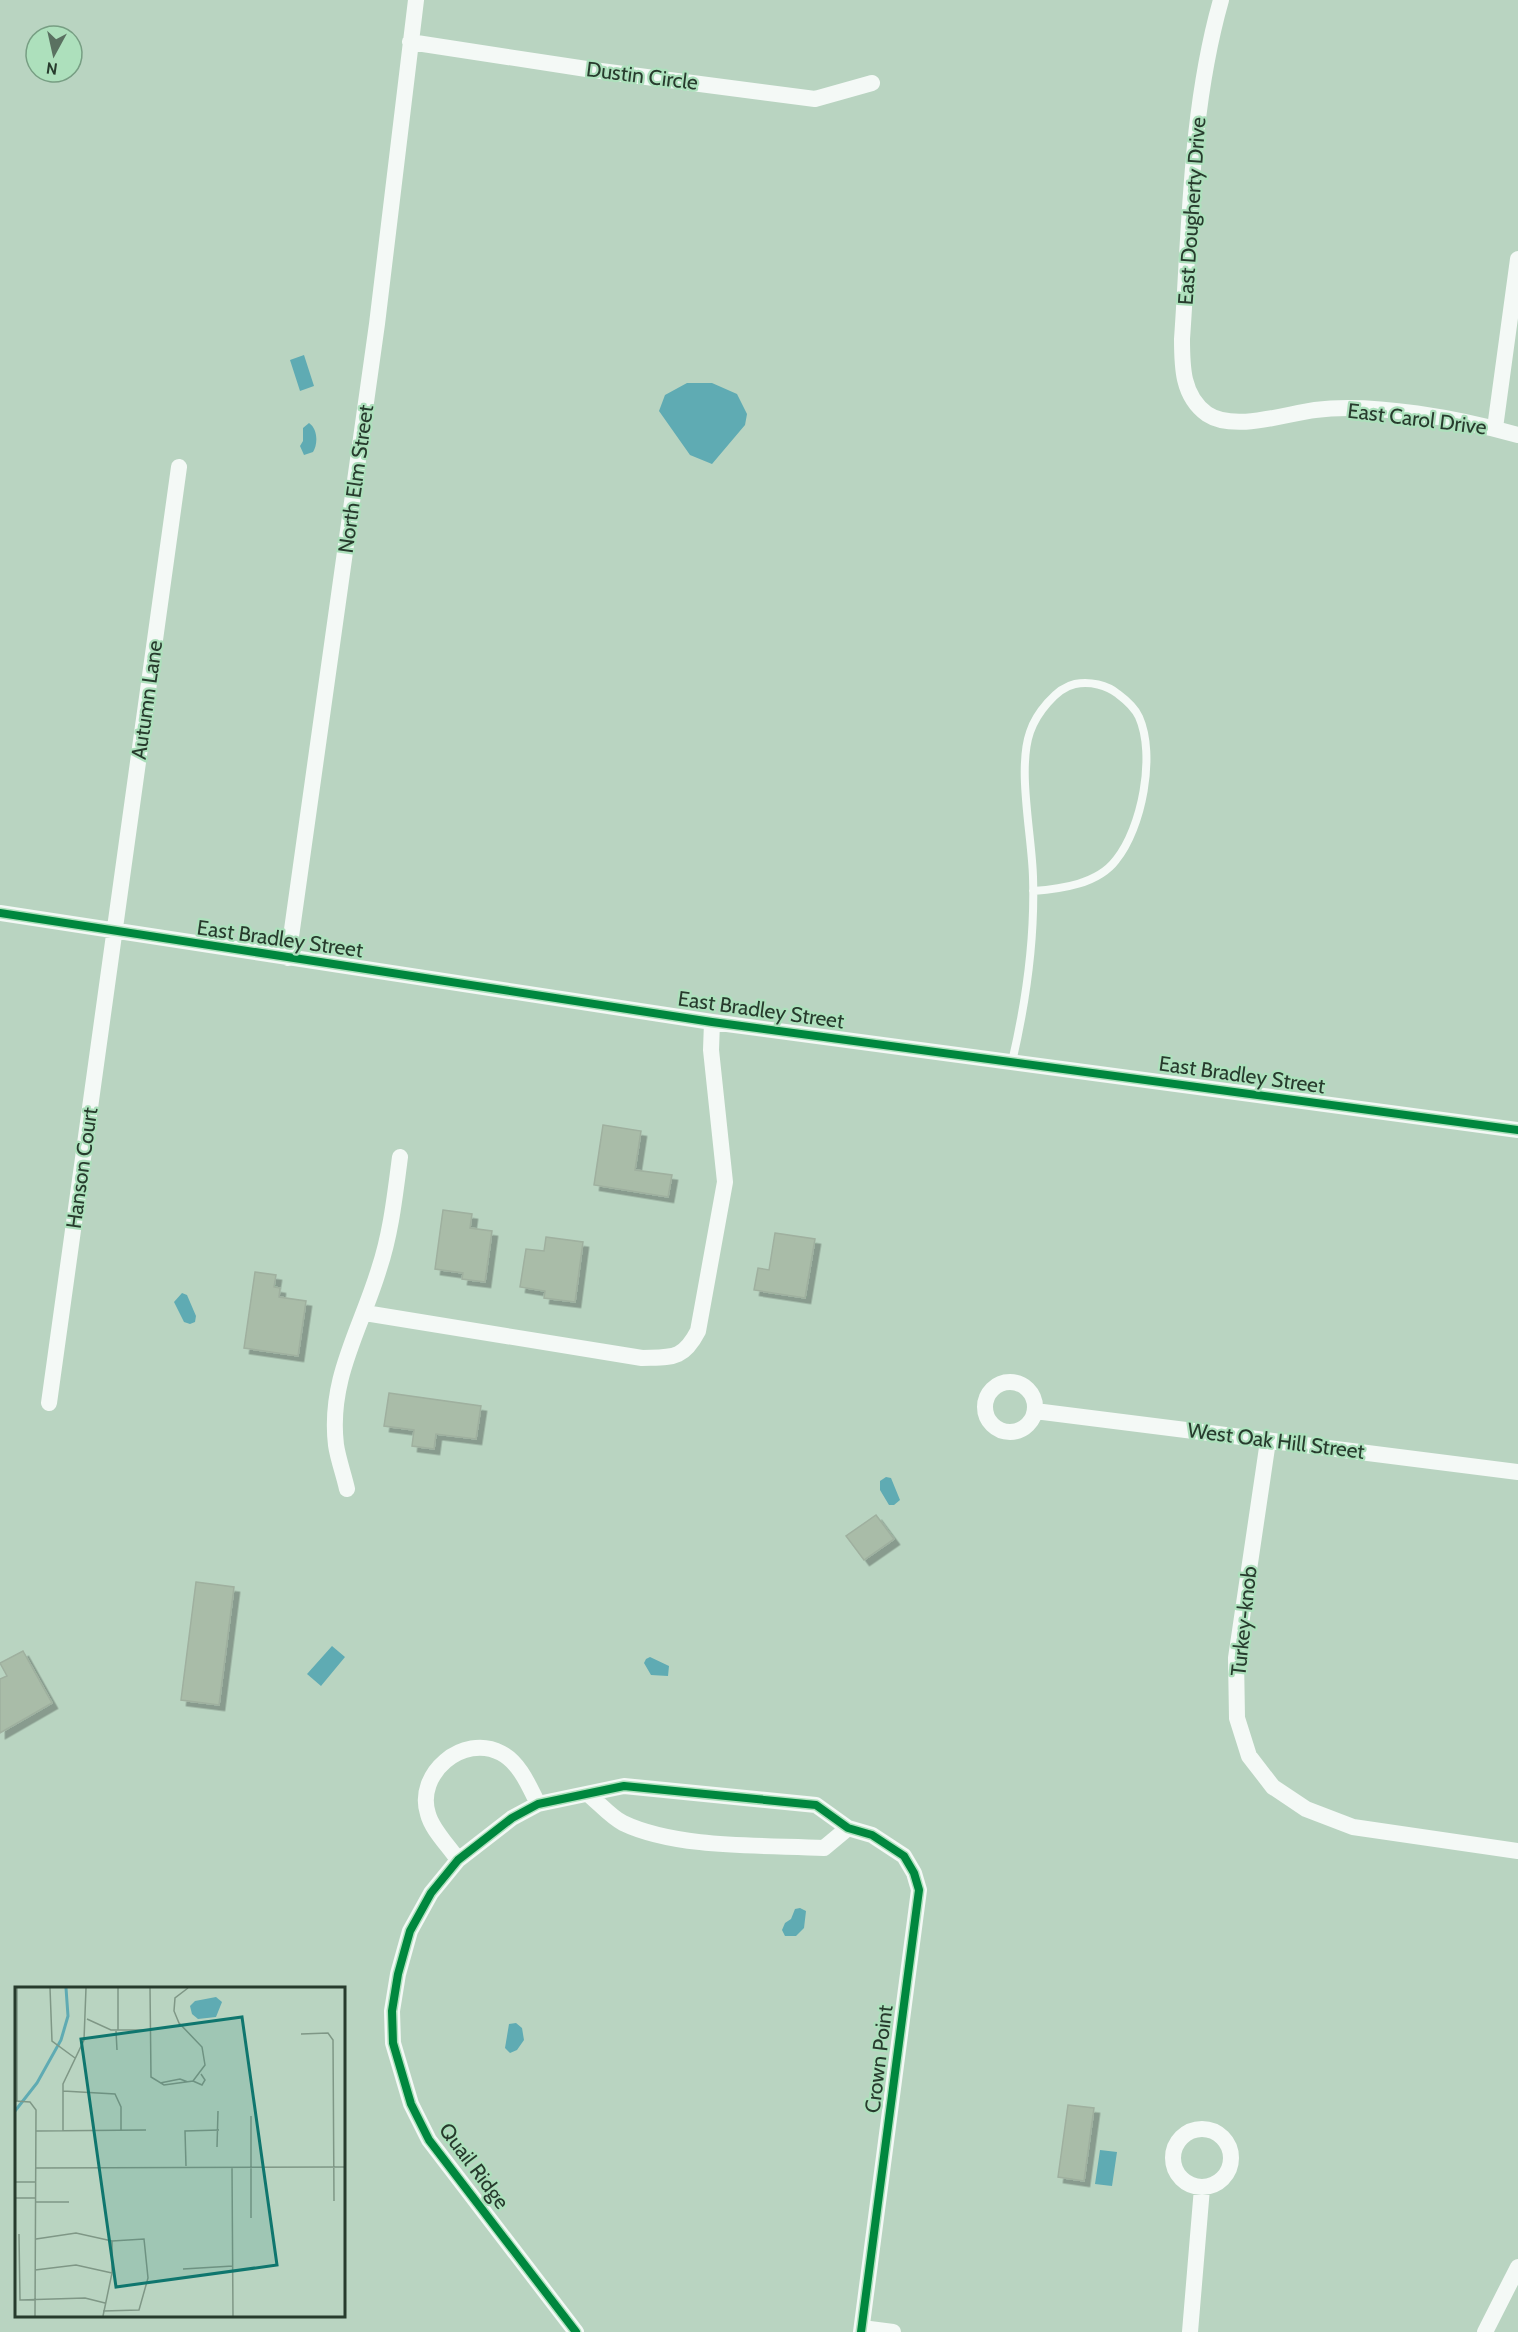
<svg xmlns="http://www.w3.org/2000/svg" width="1518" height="2332" font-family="Cabin,sans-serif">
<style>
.water{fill:#5fabb3}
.building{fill:#a9bca8;stroke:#9fb09f;stroke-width:1.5;filter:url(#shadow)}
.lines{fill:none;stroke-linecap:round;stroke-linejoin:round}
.lane{stroke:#f4f9f6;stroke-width:8}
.street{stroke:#f4f9f6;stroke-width:16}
.cycleway-casing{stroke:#ade0bc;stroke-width:11}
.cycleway{stroke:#00873e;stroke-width:8}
.labels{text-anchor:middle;stroke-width:4.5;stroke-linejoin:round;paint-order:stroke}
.street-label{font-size:21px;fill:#273b2d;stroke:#ade0bc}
.inset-river{fill:none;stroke:#5fabb3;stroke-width:3}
.inset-road{fill:none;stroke:#7f9786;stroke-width:1.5}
.view{fill:#0f766e;fill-opacity:0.15;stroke:#0f766e;stroke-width:3}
.inset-edge{fill:none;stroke:#273b2d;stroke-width:3}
</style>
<defs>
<filter id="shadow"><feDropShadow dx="5.5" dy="5.5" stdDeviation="0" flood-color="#0004"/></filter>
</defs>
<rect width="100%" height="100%" fill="#b9d4c1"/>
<path class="water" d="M304 355 314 386 300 391 290 360Z
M687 383H712L737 394 747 414 745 425 712 464 690 455 659 411 665 395Z
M309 423C318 429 318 444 313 452L304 455 300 446 303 441V428Z
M182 1293 187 1295 196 1316 195 1322 190 1324 184 1322 174 1302Z
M886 1477 891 1478 900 1500 894 1505H889L880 1490V1481Z
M332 1646 345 1657 321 1686 307 1674Z
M650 1657 669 1666 668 1676 651 1675 644 1663 646 1659Z
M800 1908 806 1911 804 1928 796 1936H785L782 1930 785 1923 791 1919 795 1909Z
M516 2023 522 2028 524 2040 517 2050 510 2053 505 2048 509 2024Z
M1100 2150 1117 2152 1112 2186 1095 2184Z"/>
<path class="building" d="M603 1125 641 1131 635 1170 672 1175 668 1197 594 1185Z
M443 1210 472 1214 470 1228 492 1231 485 1282 462 1279 463 1273 435 1269Z
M775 1233 815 1239 805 1298 754 1290 758 1268 769 1270Z
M546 1237 583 1242 575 1302 544 1298 545 1291 520 1287 526 1249 544 1251Z
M255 1272 276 1275 274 1287 280 1288 279 1297 306 1301 298 1356 244 1348Z
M389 1393 481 1406 476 1439 436 1434 434 1449 412 1446 414 1430 384 1426Z
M876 1515 894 1539 864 1560 846 1536Z
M196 1582 234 1587 219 1705 181 1700Z
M23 1651 52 1703 0 1733V1679L7 1676 0 1663Z
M1068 2105 1094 2108 1084 2181 1058 2177Z"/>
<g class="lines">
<path class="lane" d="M1012 1062C1026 1002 1035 938 1033 877 1032 836 1017 769 1030 732 1036 714 1056 688 1075 684 1090 681 1107 685 1118 694 1126 700 1135 708 1139 717 1156 755 1142 828 1116 860 1098 884 1061 889 1033 891"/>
<path class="street" d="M1221 0C1190 109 1190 226 1182 339 1182 366 1182 396 1207 414 1234 432 1285 414 1315 410 1373 402 1461 419 1518 435
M410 42 593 70 815 99 872 83
M1495 428 1518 259
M0 913 712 1022 1518 1130
M288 958 377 324 416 0
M365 1313 642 1358C672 1357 683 1360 698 1331L725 1182 711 1050 712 1022
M985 1407a25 25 0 1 1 50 0a25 25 0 1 1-50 0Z
M49 1403 179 467
M1035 1411 1518 1472
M1268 1441 1236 1658 1237 1718 1249 1756 1273 1787 1306 1809 1353 1827 1518 1851
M347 1489C344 1475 338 1459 336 1445 328 1379 361 1329 379 1269 391 1233 395 1195 400 1157
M588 1794C599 1803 611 1817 623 1823 677 1849 765 1845 824 1848L848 1828
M458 1860C449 1846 432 1830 428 1814 415 1774 463 1733 501 1753 520 1763 529 1786 538 1804
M1173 2158a29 29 0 1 1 58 0a29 29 0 1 1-58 0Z
M862 2328 893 2332
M576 2332 429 2140 411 2104 393 2043 392 2011 398 1974 410 1931 431 1893 458 1860 512 1818 538 1804 624 1786 816 1805 848 1828 872 1835 904 1856 914 1873 919 1890 861 2332
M1190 2332 1202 2188
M1485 2332 1518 2267"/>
<defs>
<path id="cycleway" d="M0 913 712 1022 1518 1130
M576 2332 429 2140 411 2104 393 2043 392 2011 398 1974 410 1931 431 1893 458 1860 512 1818 538 1804 624 1786 816 1805 848 1828 872 1835 904 1856 914 1873 919 1890 861 2332"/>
</defs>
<use href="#cycleway" class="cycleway-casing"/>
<use href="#cycleway" class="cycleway"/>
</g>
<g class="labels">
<g class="street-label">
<text transform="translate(642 76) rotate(7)" y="7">Dustin Circle</text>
<text transform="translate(1192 211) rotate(-86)" y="7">East Dougherty Drive</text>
<text transform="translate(1417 419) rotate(7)" y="7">East Carol Drive</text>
<text transform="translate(356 479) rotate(-82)" y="7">North Elm Street</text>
<text transform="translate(147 700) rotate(-82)" y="7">Autumn Lane</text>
<text transform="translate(280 939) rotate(8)" y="7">East Bradley Street</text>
<text transform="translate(761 1010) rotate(8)" y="7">East Bradley Street</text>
<text transform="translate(1242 1075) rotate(8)" y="7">East Bradley Street</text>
<text transform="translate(82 1168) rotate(-82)" y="7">Hanson Court</text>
<text transform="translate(1276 1441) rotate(7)" y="7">West Oak Hill Street</text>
<text transform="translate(1244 1621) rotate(-84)" y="7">Turkey-knob</text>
<text transform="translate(879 2059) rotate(-83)" y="7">Crown Point</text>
<text transform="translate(474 2166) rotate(53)" y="7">Quail Ridge</text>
</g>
</g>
<g transform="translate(15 1987)">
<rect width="330" height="330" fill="#b9d4c1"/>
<path d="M201 10 207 15 201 30 183 32 177 27 175 19 180 14Z" fill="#5fabb3"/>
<path class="inset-river" d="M0 124 22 96 46 53 53 29 51 1"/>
<path class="inset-road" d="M35 1 37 54 60 71M103 1V43M135 1 136 90 149 98 178 94 190 78 187 60 164 36 159 24 160 11 173 1M72 32 96 43H136M101 44 102 63M286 47 313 46 318 53 319 214M178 94 187 98 190 93 186 87M145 96 165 92 173 95M48 104 100 107 106 120V143M0 114 15 115 21 123 20 329M2 114V1M236 129V231M21 144 131 143M48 144V97L69 53 71 1M202 160 203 124M171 179 170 144 204 143M217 180 218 329M21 181 330 180M0 195H21M0 211H21M21 215H54M4 247 5 313 70 311 90 316M21 252 61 246 97 254 129 252 133 291 124 323 88 324M168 282 218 279M20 283 61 278 97 286M88 329 97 286V254"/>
<path class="view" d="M227 30 262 278 101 300 66 52Z"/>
<rect width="330" height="330" class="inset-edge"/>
</g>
<g transform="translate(54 54) rotate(188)"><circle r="28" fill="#ade0bc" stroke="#779e83" stroke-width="1.5"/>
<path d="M0-4.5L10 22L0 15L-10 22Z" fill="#5a7161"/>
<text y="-9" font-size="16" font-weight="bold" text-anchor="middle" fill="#273b2d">N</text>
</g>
</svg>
